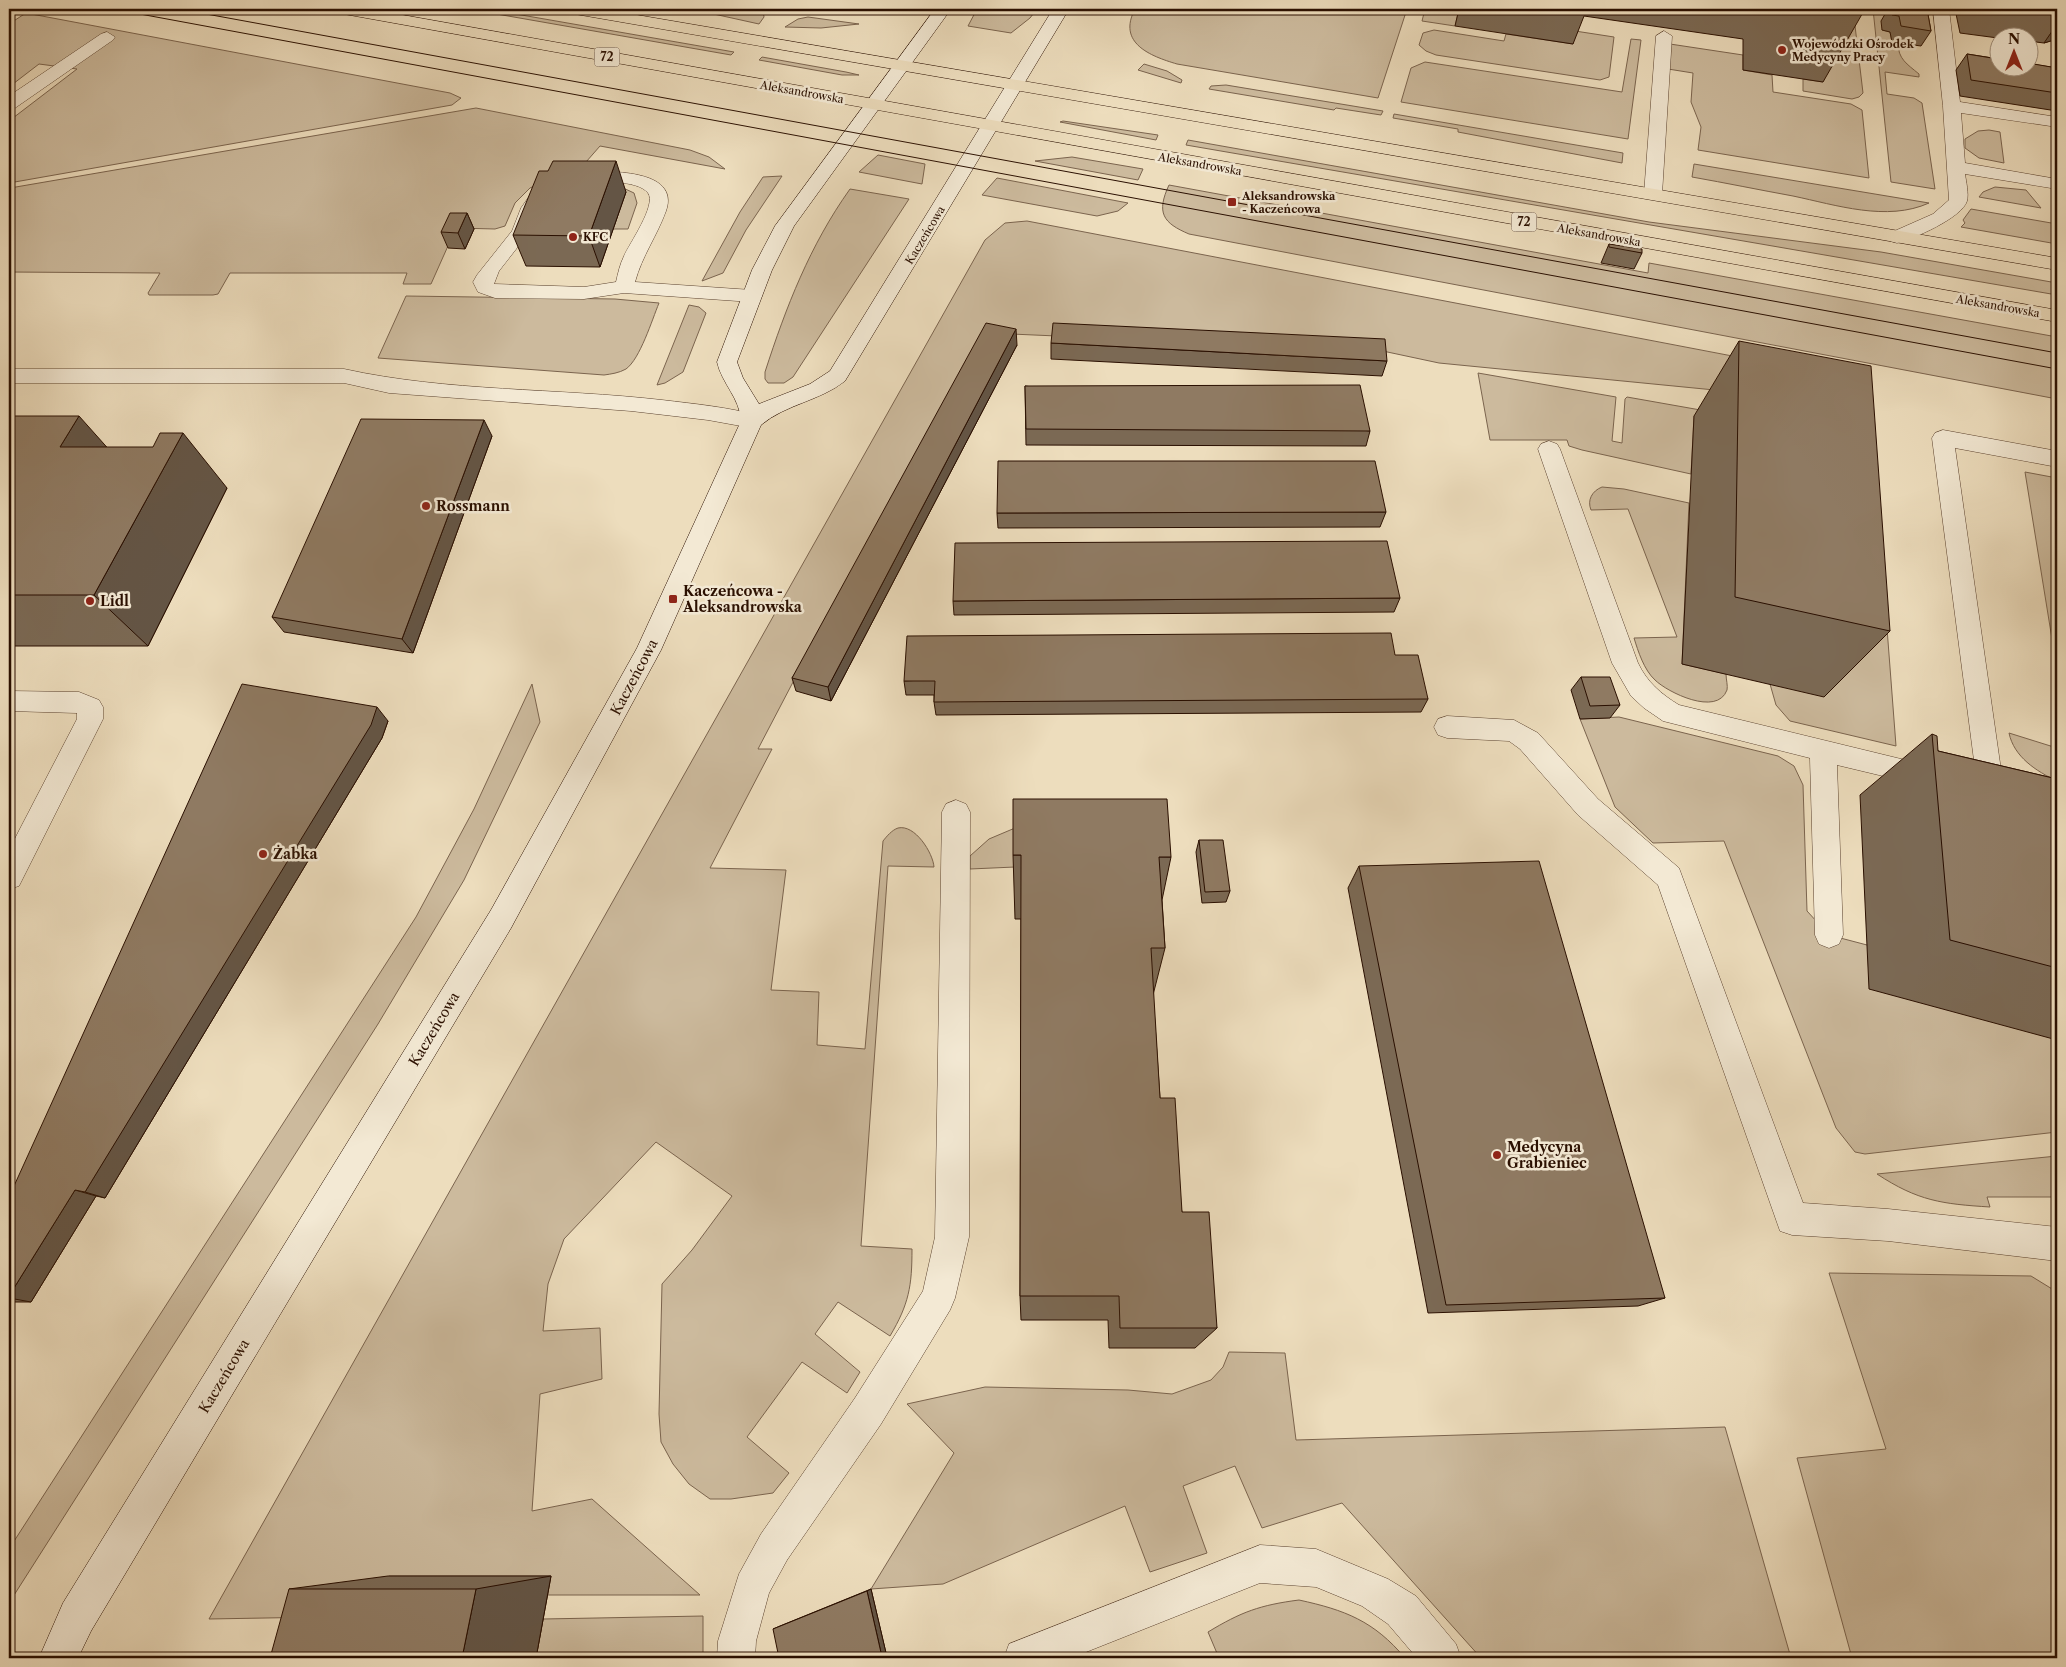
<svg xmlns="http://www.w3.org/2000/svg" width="2066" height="1667" font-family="'Libre Caslon Text',serif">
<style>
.green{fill:#ccba9d;stroke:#7b644e}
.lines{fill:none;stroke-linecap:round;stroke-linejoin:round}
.lane-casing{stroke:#5b422f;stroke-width:1}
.secondary-casing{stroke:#2a0f00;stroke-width:1}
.primary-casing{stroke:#2a0f00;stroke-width:1}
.lane{fill:#f3e9d4;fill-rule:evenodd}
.secondary{fill:#f3e9d4;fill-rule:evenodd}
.primary{fill:#edddbd;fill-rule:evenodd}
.tram{stroke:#2a0f00;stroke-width:1}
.wall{fill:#7b6954;stroke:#2a0f00}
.shaded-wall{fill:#645545;stroke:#2a0f00}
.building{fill:#8f7a62;stroke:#2a0f00}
.poi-dot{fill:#8f2418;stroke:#f3e9d4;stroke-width:2}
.labels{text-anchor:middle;stroke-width:5;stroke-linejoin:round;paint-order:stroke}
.far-poi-label{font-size:11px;font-weight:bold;fill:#2a0f00;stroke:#f3e9d4;text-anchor:start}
.far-street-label{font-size:11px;fill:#2a0f00;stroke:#f3e9d4}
.shield{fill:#f3e9d4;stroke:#665040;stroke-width:1}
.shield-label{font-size:12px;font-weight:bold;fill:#2a0f00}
.poi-label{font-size:14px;font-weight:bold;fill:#2a0f00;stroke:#f3e9d4;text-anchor:start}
.street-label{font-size:14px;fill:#2a0f00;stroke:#f3e9d4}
</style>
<rect width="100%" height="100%" fill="#edddbd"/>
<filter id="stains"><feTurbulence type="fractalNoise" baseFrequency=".004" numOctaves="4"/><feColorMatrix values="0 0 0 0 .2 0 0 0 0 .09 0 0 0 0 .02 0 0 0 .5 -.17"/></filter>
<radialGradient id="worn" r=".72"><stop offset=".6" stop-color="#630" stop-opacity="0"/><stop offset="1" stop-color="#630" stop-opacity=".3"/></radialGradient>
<path class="green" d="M468 9H487L734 52 731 55Z
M691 9H763L764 17 759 24Z
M977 9H1037L1030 18 1011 33 968 26Z
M1135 9H1407L1378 98 1177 64C1150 56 1117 43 1135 9Z
M1425 9H1459L1455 26 1422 21Z
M1853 9 1863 93 1859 97 1852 99 1803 91V79L1823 82Z
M1873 9H1893L1882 30 1890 32 1892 42 1898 43C1898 59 1907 64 1919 74V77L1885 72 1887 94 1914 98 1922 103 1935 189 1891 182Z
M26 13 450 93 461 98 452 105 9 183V121L77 69 39 64 9 87V24Z
M808 17 859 24 821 28 785 27 798 19Z
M1434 30 1504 41 1506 34 1573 44 1575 31 1614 37 1609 77 1600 80 1436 55 1426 51 1419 45 1423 33Z
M1631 39 1641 40 1628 139 1401 102 1411 68 1425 62 1622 92Z
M1670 44 1743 55V70L1772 75 1773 92 1851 104 1862 110 1869 178 1698 150 1701 127 1691 102 1693 73 1668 69Z
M762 57 846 72 859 75H842L759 60Z
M1144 64 1167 71 1182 80 1181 83 1138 70Z
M1226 85 1383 111 1381 115 1336 108 1334 110 1209 89 1211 86Z
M476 108 690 150 709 157 725 169 600 146 586 162 530 188 515 203 505 226 495 229 456 228 431 284H403L407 273H230L218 294 213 295H149L148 293 160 273 9 272 10 188Z
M1394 114 1623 153 1622 163 1458 132V129L1393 118Z
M1063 121 1158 135 1156 140 1060 122Z
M1989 130 2000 132 2004 163 1979 158 1965 148V139L1978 131Z
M1188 140 1649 222 1881 252 2057 283V295L1186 145Z
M878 155 925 164 922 184 859 172Z
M1072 157 1143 169 1138 180 1035 161Z
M1694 164 1929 203C1887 222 1836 205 1793 196 1760 190 1726 183 1692 177Z
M782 176 746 230 723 273 702 281 740 212 763 177Z
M997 178 1128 203 1118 211 1097 216 982 195Z
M1169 185 1648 273 1649 263 2057 337V399L1189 234C1163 223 1156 213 1169 185Z
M621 187 634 193 637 203 628 229H613Z
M1995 187 2026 190 2041 208 1979 197 1983 192Z
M850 189 909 199 793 377 784 383H768L765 379V372C786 307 810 245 850 189Z
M1971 209 2057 224V244L1961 227 1965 223 1963 220Z
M1027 221 1795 368 1796 398 1439 363 1378 350 1011 334 984 335 792 684 758 749H772L710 868 786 870 771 990 819 992 817 1045 865 1049 883 841C887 836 892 830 898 828 915 824 933 853 934 867L888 866 861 1246 912 1249C912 1286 909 1304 890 1336L838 1302 815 1334 860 1372 847 1393 802 1362 747 1437 789 1473 773 1493 731 1499H710L689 1484 673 1464 661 1442 659 1414 662 1284 692 1250 732 1196 656 1142 564 1239 548 1284 543 1331 600 1328 602 1379 540 1394 532 1511 592 1499 700 1595H547L550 1576H389L379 1616 209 1619 985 240 1005 223Z
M406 296 615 299 659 303C652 320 640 359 626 369 619 373 611 374 604 375L378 358Z
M689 305 699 307 706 313 683 372 665 383 657 385Z
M1478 373 1616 397 1612 441 1622 443 1625 399 1627 397 1774 423 1783 434 1694 416 1691 474 1582 450 1569 446 1567 440H1490Z
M2025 472 2057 478V670Z
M1602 487 1624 489 1689 503 1682 664 1726 674C1726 679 1728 686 1727 690 1717 717 1667 692 1655 680 1644 670 1638 651 1634 638L1677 637 1628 509 1591 510C1587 500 1592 491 1602 487Z
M1885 602 1896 746 1790 721 1776 705 1770 684Z
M532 684 540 722 464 880 378 1024 9 1603V1549L416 917 474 809Z
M1619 717 1778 756 1794 766 1803 785 1807 911 1829 935 1867 945 2057 1040V1132L1865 1154 1855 1152 1836 1128 1724 841 1653 843 1615 807 1580 719Z
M2009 733 2057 748V781C2036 771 2014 757 2009 733Z
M1015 828V867L970 869V856L989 839Z
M2057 1156V1197H1987L1990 1207C1942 1204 1918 1201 1877 1174Z
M1829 1273 2031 1276 2057 1292V1658H1852L1797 1458 1886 1449Z
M1229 1352 1285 1353 1296 1440 1725 1427 1791 1658H1481L1342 1503 1262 1528 1235 1466 1183 1486 1207 1553 1150 1572 1125 1506 943 1584 871 1589 954 1453 907 1404 985 1387 1128 1390 1172 1394 1211 1380 1223 1367Z
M1299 1600C1345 1610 1374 1621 1405 1658H1219L1208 1632C1241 1612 1260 1605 1299 1600Z
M703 1616V1658H536L543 1619Z"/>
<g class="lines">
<defs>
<path id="lane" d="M1933 9H1949L1960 102 2057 117V127L1961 113 1965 163 2057 179V189L1965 174C1966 181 1969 194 1967 201 1962 218 1913 239 1897 243L1890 241 1887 237 1890 233 1933 214 1949 200 1943 106Z
M1664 31 1672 36 1662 194 1660 198H1646L1644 194 1656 36Z
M107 32 115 37 113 40 15 108 9 109V96L101 34Z
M581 172C606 171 681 168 666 211 657 236 642 256 635 282L752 290 759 292 762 296 759 300 752 302 624 293 584 299 495 298 478 292 473 282 477 275 512 231 521 208 533 191 552 180ZM581 182C597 182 637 179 648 193 657 205 629 244 624 256 620 264 618 273 616 282L584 287 494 284 499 271 531 230 542 204 558 191Z
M9 369H344C448 392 557 388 662 400 695 404 728 407 760 416L763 421 760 426 752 428 708 420 631 411 389 393 344 383H9Z
M1943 430 2057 451V467L1955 448 2004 791 2001 799 1991 802 1981 799 1978 791 1932 438 1935 433Z
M1549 441 1557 444 1560 449 1638 663C1647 682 1661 694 1679 705L1938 768 1942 776 1938 784 1929 787 1837 765 1843 935 1839 944 1829 948 1819 944 1815 935 1810 758 1663 721 1644 708 1631 696 1612 663 1538 449 1541 444Z
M9 691 79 692 99 700 103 707V719L19 886 9 889V850L77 719V713L9 711Z
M1447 716 1514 720 1538 733 1598 799 1679 868 1803 1203 1888 1209 2057 1227V1261L1888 1241 1792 1235 1780 1231 1658 885 1578 815 1520 749 1509 741 1447 738 1438 735 1434 727 1438 719Z
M956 800 966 804 970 812 969 1237 955 1298 950 1310 881 1424 787 1560 769 1593 756 1641 755 1658H717L718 1641 739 1574 761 1534 855 1398 923 1291 935 1237 942 812 946 804Z
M1260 1545 1316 1549 1388 1579 1416 1596 1456 1644 1461 1658H1417L1388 1624 1362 1606 1316 1587 1260 1583 1071 1658H1004L1009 1644Z"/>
<path id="secondary" d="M935 9H951L794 226 772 270 737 362 743 378 759 404 810 384 830 371 1053 9H1069L845 381C820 401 786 404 761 425L661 650 511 928 91 1631 78 1658H39L63 1603 491 910 637 648 741 421C740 398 722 384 717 362L752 270 775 226Z"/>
<path id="primary" d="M336 9H369L2057 310V322L344 14Z
M567 9H602L2057 258V270L575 14Z"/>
</defs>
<use href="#lane" class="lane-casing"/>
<use href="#secondary" class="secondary-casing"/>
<use href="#primary" class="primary-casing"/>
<use href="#lane" class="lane"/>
<use href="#secondary" class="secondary"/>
<use href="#primary" class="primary"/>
<path class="tram" d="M113 9 2057 369
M179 9 2057 353"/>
</g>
<path class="wall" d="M1459 9H1865L1823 82 1743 70V39L1584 16 1573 44 1455 26Z
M1888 9H1927L1931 31 1921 46 1892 42 1890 32 1882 30 1881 21Z
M1955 9H2057V39L2044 43 2028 41V38H1998L1960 33Z
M1967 54 2057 68V111L1960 96 1956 70Z
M626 192 600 267 526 266 513 235Z
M467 213 474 229 465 249 448 248 441 232Z
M1609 244 1642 253 1634 269 1601 263Z
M1739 341 1890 631 1824 697 1682 664 1694 416Z
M1051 343 1387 361 1382 376 1051 359Z
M1017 345 831 701 796 691 792 678Z
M1025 386 1370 431 1366 446 1026 445Z
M9 416 106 447 227 488 148 646H9Z
M492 436 413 653 284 632 272 617Z
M1386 512 1380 527 998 528 997 513Z
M1400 598 1394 612 954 615 953 601Z
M1395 655 1428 699 1421 712 936 715 934 702V695H906L904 681Z
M1581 677 1620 705 1610 718 1580 719 1571 690Z
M388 721 382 738 105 1198 96 1196 31 1302H9V1197Z
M1932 734 1938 751 2057 779V1040L1869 989 1860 795Z
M1199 840 1230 891 1226 902 1202 903 1196 852Z
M1013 855 1171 857 1162 900 1165 948 1153 995 1160 1098 1182 1212 1217 1328 1195 1348H1109L1108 1320H1021L1020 1296 1021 919H1015Z
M1359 866 1665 1298 1638 1306 1428 1313 1348 888Z
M388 1576H551L536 1658 289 1589Z
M871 1589 886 1653 882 1657 773 1629 780 1626Z"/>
<path class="shaded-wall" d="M2057 24V39L2044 43Z
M616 161 626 192 600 267 589 236Z
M467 213 474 229 465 249 458 233Z
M1016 329 1017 345 831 701 828 687Z
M79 416 129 472 60 447Z
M484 420 492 436 413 653 402 639Z
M183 433 227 488 148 646 94 595Z
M377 707 388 721 382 738 105 1198 85 1192Z
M75 1190 96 1196 31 1302 9 1298V1296Z
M551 1576 536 1658H462L476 1589Z
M871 1589 886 1653 882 1657 867 1591Z"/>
<path class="building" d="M1891 9H1927L1931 31 1901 26 1899 16 1892 15Z
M2038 9H2057V11Z
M1967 54 1998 59V68H2028V63L2057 68V93L1971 80Z
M553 161H616L589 236 513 235 539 171H548Z
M450 213H467L458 233 441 232Z
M1609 244 1642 249V253L1609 247Z
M986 323 1016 329 828 687 792 678Z
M1053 323 1385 339 1387 361 1051 343Z
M1739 341 1871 366 1890 631 1735 597Z
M1360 385 1370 431 1026 429 1025 386Z
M9 416H79L60 447H153L160 433H183L94 595H9Z
M361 419 484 420 402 639 272 617Z
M998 461H1375L1386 512 997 513Z
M1387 541 1400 598 953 601 955 543Z
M1391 633 1395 655H1418L1428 699 934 702 935 681H904L907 636Z
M1581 677H1610L1620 705 1590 706Z
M242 684 377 707 371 725 85 1192 75 1190 9 1296V1197Z
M1932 734 1937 736 1938 751 2057 779V968L1950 940Z
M1013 799H1167L1171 857H1159L1165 948H1151L1160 1098H1175L1182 1212H1209L1217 1328H1120L1119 1296H1020L1021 855H1013Z
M1199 840H1223L1230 891 1205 892Z
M1539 861 1665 1298 1446 1305 1359 866Z
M289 1589H476L462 1658H270Z
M867 1591 882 1657 880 1658H779L773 1629Z"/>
<g class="poi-dot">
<circle cx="1782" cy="50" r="5"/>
<rect x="1227" y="197" width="10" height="10" rx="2.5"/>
<circle cx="573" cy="237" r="5"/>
<circle cx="426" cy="506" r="5"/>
<rect x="668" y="594" width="10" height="10" rx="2.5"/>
<circle cx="90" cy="601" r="5"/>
<circle cx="263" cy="854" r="5"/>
<circle cx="1497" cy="1155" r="5"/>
</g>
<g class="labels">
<g class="far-poi-label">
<text x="1792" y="48">Wojewódzki Ośrodek<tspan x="1792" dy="13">Medycyny Pracy</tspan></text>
<text x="1242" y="200">Aleksandrowska<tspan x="1242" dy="13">- Kaczeńcowa</tspan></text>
<text x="583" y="241">KFC</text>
</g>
<g class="far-street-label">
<text transform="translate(802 92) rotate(10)" y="4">Aleksandrowska</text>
<text transform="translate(1200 164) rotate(10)" y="4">Aleksandrowska</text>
<text transform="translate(925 235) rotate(-59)" y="4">Kaczeńcowa</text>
<text transform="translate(1599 235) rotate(10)" y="4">Aleksandrowska</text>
<text transform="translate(1998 306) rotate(10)" y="4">Aleksandrowska</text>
</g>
<g class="shield">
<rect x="594.5" y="47.5" width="25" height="19" rx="4"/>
<rect x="1511.5" y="212.5" width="25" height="19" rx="4"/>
</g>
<g class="shield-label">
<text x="607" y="61">72</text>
<text x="1524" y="226">72</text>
</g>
<g class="poi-label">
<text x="436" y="511">Rossmann</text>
<text x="683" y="596">Kaczeńcowa -<tspan x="683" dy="16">Aleksandrowska</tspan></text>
<text x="100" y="606">Lidl</text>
<text x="273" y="859">Żabka</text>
<text x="1507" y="1152">Medycyna<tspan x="1507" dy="16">Grabieniec</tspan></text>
</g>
<g class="street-label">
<text transform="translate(634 677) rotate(-62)" y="5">Kaczeńcowa</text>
<text transform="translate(434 1029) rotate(-59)" y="5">Kaczeńcowa</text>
<text transform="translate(224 1376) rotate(-59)" y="5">Kaczeńcowa</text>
</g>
</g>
<rect width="2066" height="1667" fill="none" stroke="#edddbd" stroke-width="30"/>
<rect x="10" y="10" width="2046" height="1647" fill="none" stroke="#2a0f00" stroke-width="2.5"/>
<rect x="15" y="15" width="2036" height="1637" fill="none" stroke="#2a0f00"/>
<g transform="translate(2014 52)"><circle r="24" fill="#f3e9d4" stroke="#a3927f"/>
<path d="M0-4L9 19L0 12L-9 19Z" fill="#8f2418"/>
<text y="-8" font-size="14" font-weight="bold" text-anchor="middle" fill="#2a0f00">N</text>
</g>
<rect width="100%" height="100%" filter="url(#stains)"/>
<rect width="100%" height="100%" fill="url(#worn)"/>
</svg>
